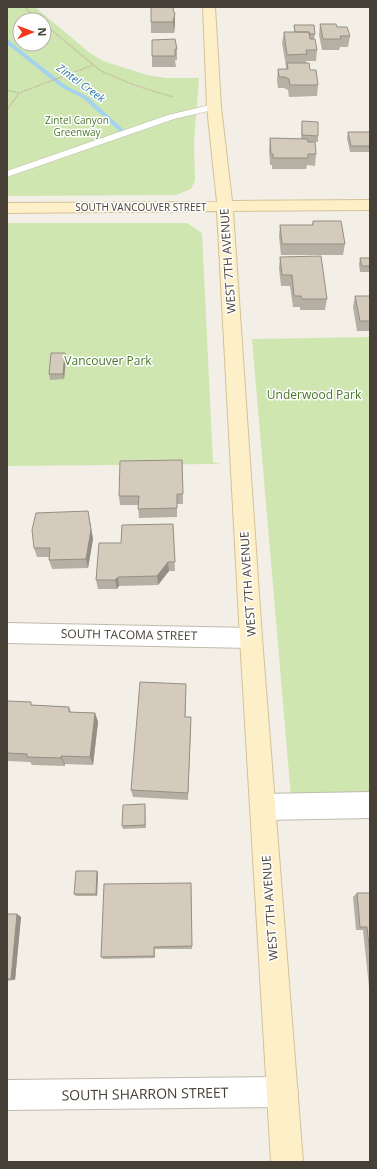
<svg xmlns="http://www.w3.org/2000/svg" width="377" height="1169" font-family="'Open Sans',sans-serif">
<style>
.green{fill:#cfe6b1;fill-rule:evenodd}
.lines{fill:none;stroke-linecap:round;stroke-linejoin:round}
.stream{fill:#a5d2ee;fill-rule:evenodd}
.lane-casing{stroke:#c1baad;stroke-width:1}
.street-casing{stroke:#c1baad;stroke-width:2}
.secondary-casing{stroke:#d2c298;stroke-width:2}
.path{stroke:#c0b29c;stroke-width:1.5;stroke-dasharray:1 1;stroke-linecap:butt}
.lane{fill:#fff;fill-rule:evenodd}
.street{fill:#fff;fill-rule:evenodd}
.secondary{fill:#fdefc7;fill-rule:evenodd}
.wall{fill:#b6afa3}
.shaded-wall{fill:#948e84}
.building{fill:#d4cbbd;stroke:#948e84}
.labels{text-anchor:middle;stroke-width:3;stroke-linejoin:round;paint-order:stroke}
.far-park-label{font-size:10px;fill:#49772b;stroke:#fff}
.far-street-label{font-size:10px;fill:#464036;stroke:#fff}
.far-water-label{font-size:11px;font-style:italic;fill:#3078a7;stroke:#fff}
.street-label{font-size:12px;fill:#464036;stroke:#fff}
.park-label{font-size:12px;fill:#49772b;stroke:#fff}
.near-street-label{font-size:14px;fill:#464036;stroke:#fff}
</style>
<rect width="100%" height="100%" fill="#f3efe7"/>
<path class="green" d="M7 7H35L90 53 103 61 147 75 166 78H199L194 142 195 181 191 189 176 195 7 196ZM20 20H44V44H20Z
M7 223H187L202 233 213 462 220 464 7 466Z
M370 337V795L291 797 252 339Z"/>
<g class="lines">
<path class="stream" d="M7 39 65 85 88 97 123 129V131H119L84 99 61 87 7 44Z"/>
<defs>
<path id="lane" d="M214 104 217 105 219 107 217 109 174 119 7 177V171L168 115Z"/>
<path id="street" d="M7 623 251 628 259 631 262 638 259 645 251 648 7 643Z
M370 792V818L263 820 254 816 250 807 254 798 263 794Z
M283 1077 294 1081 298 1092 294 1103 283 1107 7 1110V1080Z"/>
<path id="secondary" d="M203 7H215L221 107 232 201 370 200V210L233 211 262 638 303 1162H271L240 638 217 211 7 213V203L217 202 207 107Z"/>
</defs>
<use href="#lane" class="lane-casing"/>
<use href="#street" class="street-casing"/>
<use href="#secondary" class="secondary-casing"/>
<path class="path" d="M24 7 39 20
M44 24 101 71 134 85 173 97
M7 90 19 93
M7 110 19 93 93 65"/>
<use href="#lane" class="lane"/>
<use href="#street" class="street"/>
<use href="#secondary" class="secondary"/>
</g>
<path class="wall" d="M149 7H173L175 24 174 33H151V8H149Z
M320 24 337 27 350 36 348 47H340L339 50H322L319 35Z
M294 25 315 34 314 39 317 50 316 61H306V63L318 85 317 96 289 97 288 90 284 88H278L277 80 278 69H286V66L282 43 284 32H294Z
M152 40 177 49V60H175L176 67H152Z
M302 121 318 136V142H307L316 154 315 166 307 165 306 169H272V165H270L269 150 270 138 301 139Z
M348 132H370V152H350L347 138Z
M313 221 345 244 343 255H281L279 237 280 225H312Z
M280 257 327 299 325 310H300V307H293L290 286H281L279 268Z
M360 258 370 266V272H360L359 264Z
M355 296H370V331H357L353 307Z
M66 359 64 379 50 380 49 374Z
M182 460 183 504H177V517L139 518 138 505H120L119 496Z
M88 511 93 539 88 568 52 569 49 560 50 557H37L34 548Z
M173 524 175 571H169L158 585 119 586 117 589H98L96 580 121 543Z
M186 693 185 717 191 726 188 800 133 797 131 790Z
M7 701 33 705 69 707 71 712 95 713 98 722 93 765 65 764V766L32 765 30 762 7 761Z
M145 804 146 828 123 829 122 826Z
M97 871 98 873 97 896H76L74 894Z
M191 883 192 949H155V958L103 959 101 957Z
M357 893H370V987H369L363 930H356L353 897Z
M7 914H17L21 917 15 980 7 981Z"/>
<path class="shaded-wall" d="M175 13V24L174 33 173 22Z
M65 353 66 359 64 379 63 374Z
M88 511 93 539 88 568 86 559Z
M168 562 169 571 158 585 157 576Z
M118 577 119 586 117 589 115 580Z
M186 684V693L185 726V717Z
M95 713 98 722 93 765 90 757Z
M61 756 65 764V766L61 758Z
M97 871 98 873 97 896 96 894Z
M17 914 21 917 15 980 11 979Z"/>
<path class="building" d="M151 7H173L174 13H175L173 22H151Z
M320 24H336L337 27H347L350 36H340L341 39H323Z
M294 25H314L315 34H309V32H295Z
M284 32H309L310 39H315L317 50H306L307 54 287 55Z
M175 39 177 49H175V56H152V40Z
M287 63H309L310 70H316L318 85H290L289 79 285 77H279L278 69H288Z
M302 121 318 122V136L302 135Z
M348 132H370V146H351Z
M270 138 307 139 308 142H315L316 154H308V158H273V154H271Z
M313 221H341L345 244H282L280 225H313Z
M321 256 327 299H302L301 296H294L292 275H282L280 257Z
M360 258H370V266H362Z
M355 296H370V321H360Z
M51 353H65L63 374H49Z
M182 460 183 494H177V508L138 509 139 496H119L120 461Z
M88 511 91 530 86 559 49 560 50 548H34L32 530 36 513Z
M173 524 175 562H168L157 576 118 577 115 580H96L99 543H121L122 525Z
M140 682 186 684 185 717H191L188 793 131 790Z
M7 701 31 702V705L69 707V712L95 713 90 757 61 756V758L27 757V754L7 753Z
M145 804V825L122 826 123 805Z
M76 871H97L96 894H74Z
M191 883 192 946 154 947V956L101 957 104 884Z
M357 893H370V954L367 927H360Z
M7 914H17L11 979H7Z"/>
<g class="labels">
<g class="far-park-label">
<text x="77" y="124">Zintel Canyon<tspan x="77" dy="12">Greenway</tspan></text>
</g>
<g class="far-street-label">
<text x="141" y="211">SOUTH VANCOUVER STREET</text>
</g>
<g class="far-water-label">
<text transform="translate(81 83) rotate(36)" y="4">Zintel Creek</text>
</g>
<g class="street-label">
<text transform="translate(228 261) rotate(-94)" y="4">WEST 7TH AVENUE</text>
<text transform="translate(248 584) rotate(-94)" y="4">WEST 7TH AVENUE</text>
<text transform="translate(129 635) rotate(1)" y="4">SOUTH TACOMA STREET</text>
<text transform="translate(270 908) rotate(-94)" y="4">WEST 7TH AVENUE</text>
</g>
<g class="park-label">
<text x="108" y="365">Vancouver Park</text>
<text x="314" y="399">Underwood Park</text>
</g>
<g class="near-street-label">
<text transform="translate(145 1094) rotate(-1)" y="5">SOUTH SHARRON STREET</text>
</g>
</g>
<rect width="377" height="1169" fill="none" stroke="#464036" stroke-width="16"/>
<g transform="translate(32 32) rotate(89)"><circle r="19" fill="#ffffff" stroke="#b5b3af"/>
<path d="M0-3L7 15L0 10L-7 15Z" fill="#f43a1e"/>
<text y="-6" font-size="11" font-weight="bold" text-anchor="middle" fill="#464036">N</text>
</g>
</svg>
